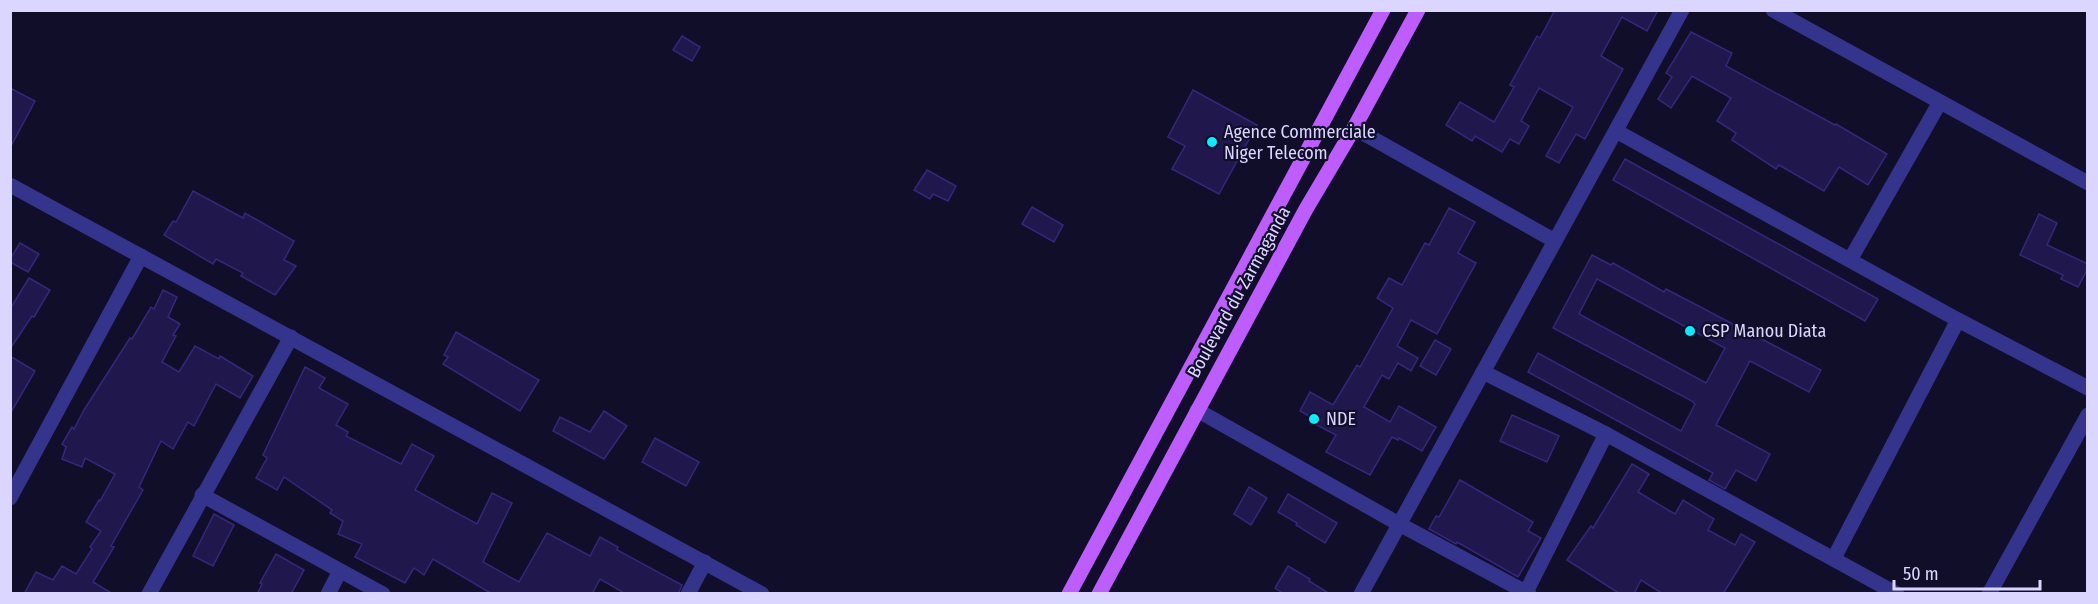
<svg xmlns="http://www.w3.org/2000/svg" width="2098" height="604" font-family="'Fira Sans Condensed',sans-serif">
  <rect width="100%" height="100%" fill="#110e2a"/>
  <g fill="#20184d" stroke="#35277b" stroke-width="1.5" fill-rule="evenodd">
    <polygon points="1555,10 1658,10 1647,31 1622,17 1601,56 1623,69 1585,139 1576,134 1559,163 1546,156 1573,107 1539,88 1521,121 1529,126 1519,144 1510,139 1502,152 1475,136 1472,141 1446,125 1460,102 1494,122 1514,87 1510,85 1537,36 1540,38"/>
    <polygon points="1691,32 1732,53 1726,66 1835,125 1836,124 1887,154 1868,185 1839,167 1824,191 1779,165 1776,169 1732,140 1736,133 1717,121 1731,98 1692,76 1671,108 1658,99 1672,77 1666,73"/>
    <polygon points="682,36 700,47 692,61 673,50"/>
    <polygon points="10,88 35,101 10,148"/>
    <polygon points="1193,90 1257,125 1219,194 1172,169 1185,146 1168,137"/>
    <polygon points="1625,159 1878,299 1865,321 1613,180"/>
    <polygon points="927,170 956,186 948,201 933,194 930,199 914,190"/>
    <polygon points="193,191 243,218 245,213 294,241 284,260 296,266 275,295 241,276 243,273 216,259 213,264 164,235 173,221 176,222"/>
    <polygon points="1032,207 1063,225 1054,242 1022,224"/>
    <polygon points="1449,208 1475,222 1458,253 1476,263 1437,334 1411,320 1397,346 1418,358 1411,371 1398,363 1389,379 1382,375 1364,407 1390,422 1399,406 1436,427 1422,451 1399,438 1398,440 1392,437 1370,475 1326,452 1336,435 1309,421 1311,417 1300,411 1310,392 1333,405 1357,365 1360,367 1393,308 1377,298 1389,278 1402,285 1425,243 1429,245"/>
    <polygon points="2039,214 2057,223 2047,245 2088,264 2088,268 2078,287 2061,279 2063,275 2020,255"/>
    <polygon points="20,243 39,254 28,272 10,262 10,259"/>
    <path d="M1592 255 1611 265 1613 263 1664 292 1666 289 1821 370 1809 392 1750 361 1716 425 1770 454 1756 481 1736 470 1725 489 1709 480 1713 473 1528 372 1538 353 1681 431 1695 404 1692 401 1553 328ZM1597 279 1725 348 1706 383 1579 314Z"/>
    <polygon points="29,278 50,290 34,317 32,316 10,349 10,309"/>
    <polygon points="163,290 177,297 168,317 180,324 173,335 176,336 162,362 179,372 195,346 219,359 220,356 253,376 240,398 216,384 194,426 188,422 173,449 161,441 139,487 143,490 111,546 114,547 93,582 113,594 24,594 36,572 53,580 62,566 76,574 92,549 90,547 101,531 86,522 99,500 100,501 115,474 85,458 82,467 62,459 66,447 62,444 72,427 74,429 84,410 130,338 132,339 151,307 154,309"/>
    <polygon points="456,332 539,380 520,411 443,364 448,357 444,355"/>
    <polygon points="1435,340 1451,349 1436,375 1420,366"/>
    <polygon points="10,356 35,371 10,414"/>
    <polygon points="305,367 325,378 319,388 348,404 336,425 348,432 346,436 401,464 412,444 434,456 415,490 477,524 492,493 512,503 483,562 519,582 547,533 590,556 600,537 618,547 617,550 682,585 678,594 626,594 600,579 592,594 492,594 433,559 424,575 414,568 405,583 355,557 362,544 338,534 343,521 330,513 332,510 284,477 277,490 256,478 267,458 263,455"/>
    <polygon points="604,411 627,426 604,459 553,431 560,417 590,432"/>
    <polygon points="1512,415 1559,436 1547,462 1500,441"/>
    <polygon points="655,438 699,462 686,486 642,462"/>
    <polygon points="1632,464 1649,474 1638,492 1675,514 1683,500 1714,519 1708,530 1735,545 1741,534 1755,542 1723,594 1663,594 1641,580 1634,594 1620,594 1567,560 1591,526 1593,528"/>
    <polygon points="1460,480 1533,522 1528,531 1541,538 1518,577 1457,542 1456,544 1429,529 1436,516 1439,517"/>
    <polygon points="1249,487 1267,498 1251,525 1234,514"/>
    <polygon points="1288,494 1337,523 1325,543 1296,525 1297,523 1278,512"/>
    <polygon points="214,514 234,525 213,566 193,556"/>
    <polygon points="276,554 304,570 291,594 257,594 262,584 260,583"/>
    <polygon points="1288,566 1310,579 1309,581 1330,594 1284,594 1275,588"/>
  </g>
  <g fill="none" stroke-linecap="round" stroke-linejoin="round">
    <g stroke="#34348d" stroke-width="15">
      <polyline points="1773,10 2088,183"/>
      <polyline points="1354,128 1555,241"/>
      <polyline points="1616,131 1958,320 2088,388"/>
      <polyline points="10,185 762,594"/>
      <polyline points="1850,260 1940,102"/>
      <polyline points="1483,372 1606,434 1897,594"/>
      <polyline points="1197,410 1399,524 1529,594"/>
      <polyline points="202,495 383,594"/>
      <polyline points="10,498 141,256"/>
      <polyline points="1834,558 1958,320"/>
      <polyline points="1526,592 1606,434"/>
      <polyline points="149,594 291,337"/>
      <polyline points="328,594 340,571"/>
      <polyline points="688,594 705,562"/>
      <polyline points="1361,594 1682,10"/>
      <polyline points="1989,594 2088,415"/>
    </g>
    <g stroke="#bd5dff" stroke-width="15">
      <polyline points="1069,594 1383,10"/>
      <polyline points="1099,594 1306,209 1354,128 1418,10"/>
    </g>
  </g>
  <g fill="#02efff" stroke="#110e2a" stroke-width="2">
    <circle cx="1212" cy="142" r="6"/>
    <circle cx="1690" cy="331" r="6"/>
    <circle cx="1314" cy="419" r="6"/>
  </g>
  <g text-anchor="middle" dominant-baseline="central" stroke-width="4.5" stroke-linejoin="round" paint-order="stroke">
    <g font-size="18" fill="#dad6ff" stroke="#110e2a" text-anchor="start">
      <text x="1224" y="132">Agence Commerciale<tspan x="1224" dy="21">Niger Telecom</tspan></text>
      <text x="1702" y="331">CSP Manou Diata</text>
      <text x="1326" y="419">NDE</text>
    </g>
    <g font-size="18" fill="#dad6ff" stroke="#110e2a">
      <text transform="translate(1239 292) rotate(-61)">Boulevard du Zarmaganda</text>
    </g>
  </g>
  <rect width="2098" height="604" fill="none" stroke="#dad6ff" stroke-width="24"/>
  <path d="M1894 580v9h146v-9" fill="none" stroke="#dad6ff" stroke-width="3"/>
  <text x="1903" y="580" font-size="18" fill="#dad6ff" stroke="#110e2a" stroke-width="4.5" paint-order="stroke">50 m</text>
</svg>
